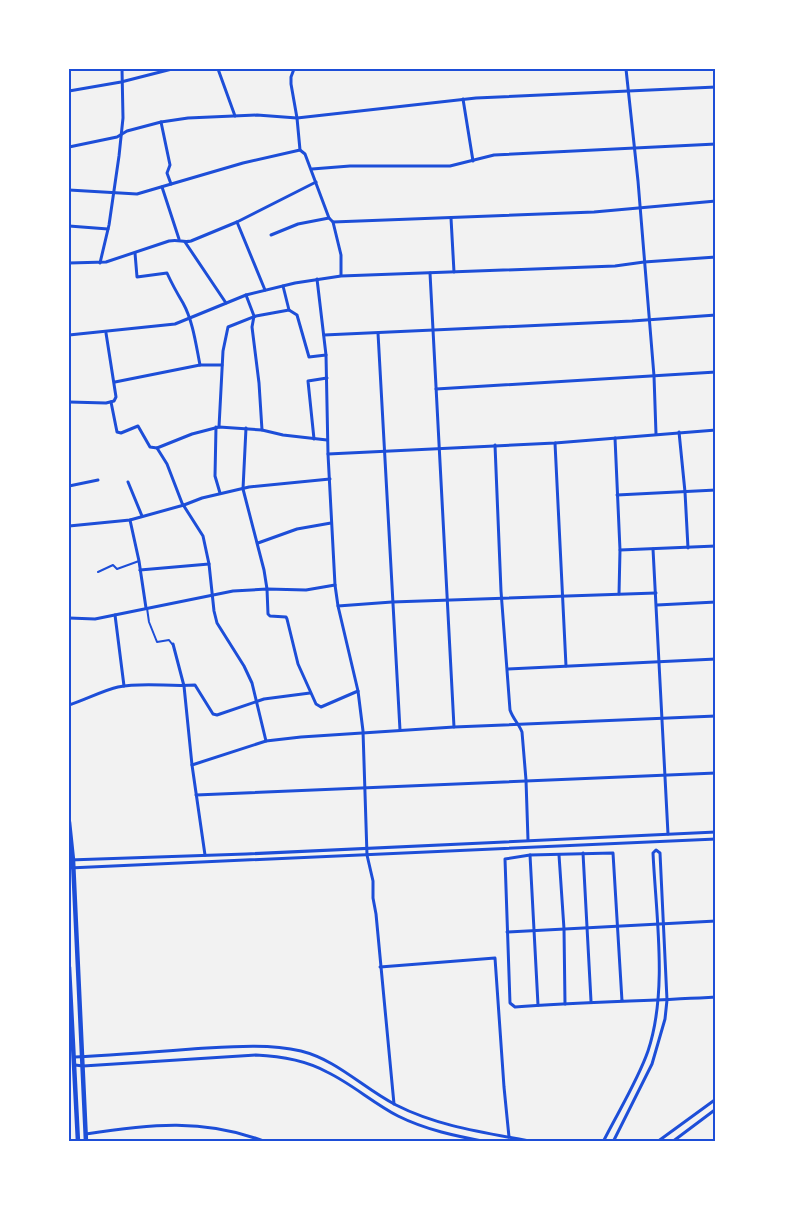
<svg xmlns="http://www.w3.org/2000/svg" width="785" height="1211" font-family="'Nunito Sans',sans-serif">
  <rect width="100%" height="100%" fill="#f2f2f2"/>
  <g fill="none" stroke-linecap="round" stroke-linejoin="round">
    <g stroke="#1d4ed8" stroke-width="2">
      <polyline points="98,572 113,565 117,569 139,561"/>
      <polyline points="147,608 149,622 157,642 169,640 172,644"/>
    </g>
    <g stroke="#1d4ed8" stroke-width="3">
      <polyline points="218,69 235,116"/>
      <polyline points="294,69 291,77 291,84 297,118 300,150 305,154 329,218 333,222 341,255 341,275"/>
      <polyline points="626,69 638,181 654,376 656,434"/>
      <polyline points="69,91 121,82 172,69"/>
      <polyline points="463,99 473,161"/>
      <polyline points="161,122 170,165 167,173 171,184"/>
      <polyline points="69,147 117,137 127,131 161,122 188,118 257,115 297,118 476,98 716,87"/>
      <polyline points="312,169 350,166 450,166 494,155 716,144"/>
      <polyline points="162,187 179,239"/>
      <polyline points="69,190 137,194 243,163 300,150"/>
      <polyline points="451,218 454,272"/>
      <polyline points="237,222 265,290"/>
      <polyline points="333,222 594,212 716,201"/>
      <polyline points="69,226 108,229"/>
      <polyline points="271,235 298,224 329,218"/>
      <polyline points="185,242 226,303"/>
      <path d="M135 253 137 277 167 273C172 284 177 293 183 303 193 321 196 345 200 365"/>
      <path d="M69 263 106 262 169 241C180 239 182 243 191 241L237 222 316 182"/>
      <polyline points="100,263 109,225 119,156 123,118 122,69"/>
      <polyline points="430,273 454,727"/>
      <polyline points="317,279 326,355 328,454 335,585 338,606 358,691 363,731 367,855 373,881 373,898 376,914 394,1104"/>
      <polyline points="283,286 289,310"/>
      <polyline points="246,295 254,316 252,327 259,383 262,430"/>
      <polyline points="378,333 400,730"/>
      <polyline points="69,335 175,324 246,295 295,283 341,276 615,266 644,262 716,257"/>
      <polyline points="324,335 632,321 716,315"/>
      <polyline points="115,382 200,365 222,365"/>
      <polyline points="436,389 716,372"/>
      <polyline points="69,402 106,403 114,401 116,397 106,333"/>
      <polyline points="111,402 117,432 121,433 138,426 150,447 157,448 167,464 182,503 203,536 209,564 214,611 217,623 244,666 252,683 266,741"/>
      <polyline points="216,427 215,476 220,493"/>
      <polyline points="219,427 223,351 228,327 256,316 289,310 297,315 309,357 326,355"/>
      <polyline points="246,428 243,489 264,570 267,589 268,614 270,616 286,617 287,619 298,664 316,704 321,707 358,691"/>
      <polyline points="679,432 685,492 688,548"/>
      <polyline points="615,438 620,550 619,594"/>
      <polyline points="314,439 308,381 327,378"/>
      <polyline points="555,443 566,666"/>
      <path d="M495 445 501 591 510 710C513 719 519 724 522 732L526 780 528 840"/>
      <polyline points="157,448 192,434 219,427 262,430 283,435 327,440"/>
      <polyline points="328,454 555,443 716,430"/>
      <polyline points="128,482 142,516"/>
      <polyline points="69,486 98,480"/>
      <polyline points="617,495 716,490"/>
      <polyline points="130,520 139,561 146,608"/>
      <polyline points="69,526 130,520 184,505 202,498 249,487 330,479"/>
      <polyline points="258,543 297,529 331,523"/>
      <polyline points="653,549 668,834"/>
      <polyline points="620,550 716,546"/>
      <polyline points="140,570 209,564"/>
      <polyline points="657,605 716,602"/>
      <polyline points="338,606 392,602 656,593"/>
      <polyline points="115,615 124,686"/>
      <polyline points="69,618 95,619 233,591 267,589 306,590 335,585"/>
      <polyline points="173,644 184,686 192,765 205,855"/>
      <polyline points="508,669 716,659"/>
      <path d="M69 705C85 700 104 690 118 687 144 682 169 687 195 685L213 714 217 715 264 699 310 693"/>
      <polyline points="192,765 266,741 301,737 454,727 716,716"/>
      <polyline points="196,795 716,773"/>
      <polyline points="583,853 591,1001"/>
      <polyline points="530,855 538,1005"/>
      <polyline points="559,855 564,929 565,1004"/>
      <polyline points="69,860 246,854 716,832"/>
      <polyline points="69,868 716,839"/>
      <polyline points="507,932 716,921"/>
      <polyline points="380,967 495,958 504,1087 509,1137"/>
      <path d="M622 1001 613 853 530 855 505 859 510 1003 515 1007C582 1002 649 1001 716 997"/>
      <path d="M75 1057C114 1055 153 1052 192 1049 228 1047 266 1043 301 1051 337 1060 363 1088 396 1105 439 1127 488 1133 535 1142"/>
      <path d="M75 1065 83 1066 256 1055C281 1056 305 1060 327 1072 352 1084 373 1103 398 1116 426 1130 456 1136 487 1142"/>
      <path d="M86 1134C149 1124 205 1118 266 1142"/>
      <path d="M603 1142C617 1114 638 1080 648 1051 668 991 656 916 653 853L656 850 660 853 667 1000 665 1019 652 1064 613 1142"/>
      <polyline points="657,1142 716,1099"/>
      <polyline points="672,1142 716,1109"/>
    </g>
    <g stroke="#1d4ed8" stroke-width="4.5">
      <polyline points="69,822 73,860 86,1142"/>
      <polyline points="69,967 78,1142"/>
    </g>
  </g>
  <rect width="785" height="1211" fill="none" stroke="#ffffff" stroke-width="141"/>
  <rect x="70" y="70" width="644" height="1070" fill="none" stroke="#1d4ed8" stroke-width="2"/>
</svg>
